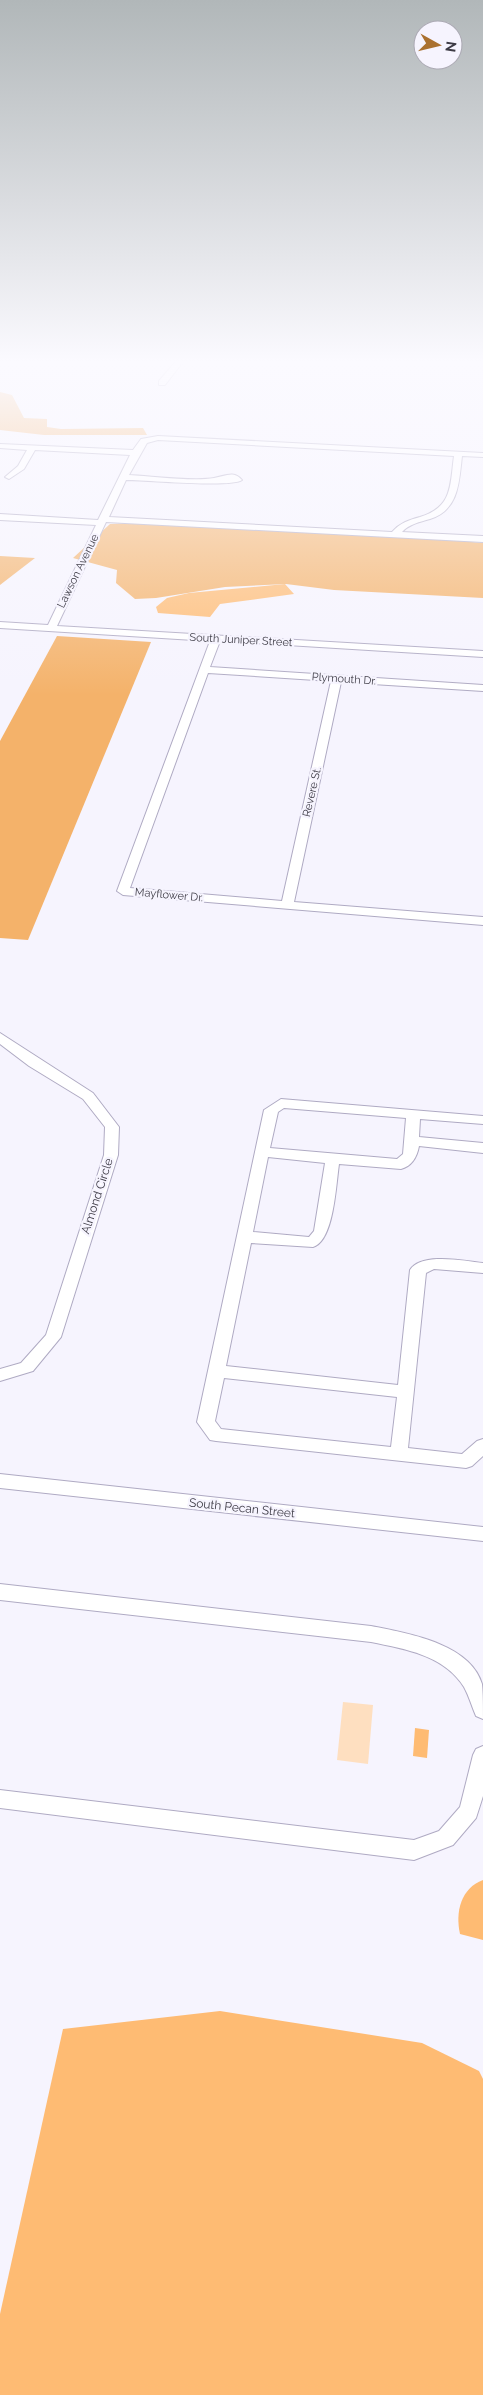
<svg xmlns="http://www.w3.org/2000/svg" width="483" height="2395" font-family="Raleway,sans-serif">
  <rect width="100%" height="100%" fill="#f6f4fe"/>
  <polygon fill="#fedfc0" points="343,1702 373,1705 368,1764 337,1760"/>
  <g fill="#f4b26a">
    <polygon points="0,392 12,395 24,418 47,419 47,427 61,429 143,428 147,435 44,435 0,430"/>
    <polygon points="188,521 297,527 483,543 483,598 334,590 286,584 225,587 156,598 135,599 116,583 117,570 73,558 110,524"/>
    <polygon points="0,557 0,556 35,558 0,585"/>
    <polygon points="57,636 151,642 28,940 0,938 0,741"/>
  </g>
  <g fill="#febb73">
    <polygon points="285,584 294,594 220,604 210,617 158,613 156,607 167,598 189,593"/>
    <polygon points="415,1728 429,1730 427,1758 413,1756"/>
    <path d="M483 1880V1940L460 1934C455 1912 461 1888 483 1880Z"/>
    <polygon points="220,2011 422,2043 479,2071 483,2079 483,2395 0,2395 0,2314 63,2029"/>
  </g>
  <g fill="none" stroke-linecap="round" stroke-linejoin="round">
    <defs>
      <g id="minor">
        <polygon points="178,359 185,359 165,385 159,385 159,381"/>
        <path d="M158 436 483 453V457L462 456C459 482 459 510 430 519 420 522 409 524 402 532L483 536V542L106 522 57 626 483 651V657L220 641 210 667 483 685V691L341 682 294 902 483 917V925L123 895 117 891 210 641 0 628V622L48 625 96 525 0 520V514L98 520 130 455 35 450 24 469 9 479 5 477 18 466 27 450 0 448V444L133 450 141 439ZM158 440 454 456C450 485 453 507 420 517 409 520 400 523 392 532L109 517 126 480C146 480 231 488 242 480 234 470 225 476 214 478 194 482 151 476 129 475L147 443ZM208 673 331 681 282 901 130 888Z"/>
        <polygon points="0,1033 93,1093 119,1127 118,1155 61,1337 33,1371 0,1381 0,1369 21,1363 46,1335 104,1155 105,1127 83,1099 29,1066 0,1044"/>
        <path d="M281 1099 483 1116V1124L420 1119 419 1137 483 1143V1153L419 1146C417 1157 412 1166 401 1169L339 1164C336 1184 334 1241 313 1247L251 1243 226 1366 398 1385 410 1270C421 1252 465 1261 483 1263V1273L434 1269 426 1273 408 1448 462 1454 477 1441 483 1439V1456L472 1466 466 1468 216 1441 210 1440 197 1422 264 1110ZM284 1108 406 1118 403 1154 397 1159 270 1148 278 1112ZM268 1157 325 1163 314 1231 309 1237 253 1232ZM224 1378 397 1397 391 1447 221 1429 215 1421Z"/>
        <polygon points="0,1474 483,1527 483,1541 0,1488"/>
        <path d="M0 1584 371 1626C406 1633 470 1643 482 1684 483 1694 483 1708 483 1719L476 1716C472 1707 469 1696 464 1687 444 1655 405 1649 371 1642L0 1600Z"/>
        <polygon points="483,1746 483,1796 476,1818 453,1845 414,1860 0,1808 0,1790 414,1840 439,1831 460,1807 473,1755 476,1749"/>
      </g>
    </defs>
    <use href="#minor" stroke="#afaac3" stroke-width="2"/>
    <use href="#minor" fill="#fff" fill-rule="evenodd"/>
  </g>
  <linearGradient id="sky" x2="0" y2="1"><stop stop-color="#b1b7b9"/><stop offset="0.52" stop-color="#fbfaff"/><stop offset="1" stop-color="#fbfaff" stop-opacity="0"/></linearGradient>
  <rect width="483" height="695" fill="url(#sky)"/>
  <g text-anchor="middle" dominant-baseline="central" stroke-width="4.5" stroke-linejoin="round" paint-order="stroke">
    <g font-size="11" fill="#3d3b45" stroke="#f6f4fe">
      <text transform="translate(78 571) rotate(-64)">Lawson Avenue</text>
      <text transform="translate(241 640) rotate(3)">South Juniper Street</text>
      <text transform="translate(344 679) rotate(4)">Plymouth Dr.</text>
      <text transform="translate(312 792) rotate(-77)">Revere St.</text>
      <text transform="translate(169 895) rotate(5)">Mayflower Dr.</text>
    </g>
    <g font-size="12" fill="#3d3b45" stroke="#f6f4fe">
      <text transform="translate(97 1196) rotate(-72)">Almond Circle</text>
      <text transform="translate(242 1508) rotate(6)">South Pecan Street</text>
    </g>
  </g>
  <g transform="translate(438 45) rotate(98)"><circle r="24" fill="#f6f4fe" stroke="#acaab4"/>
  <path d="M0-4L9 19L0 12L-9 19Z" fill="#aa712f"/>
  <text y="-8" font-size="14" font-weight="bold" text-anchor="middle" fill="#3d3b45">N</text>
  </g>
</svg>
